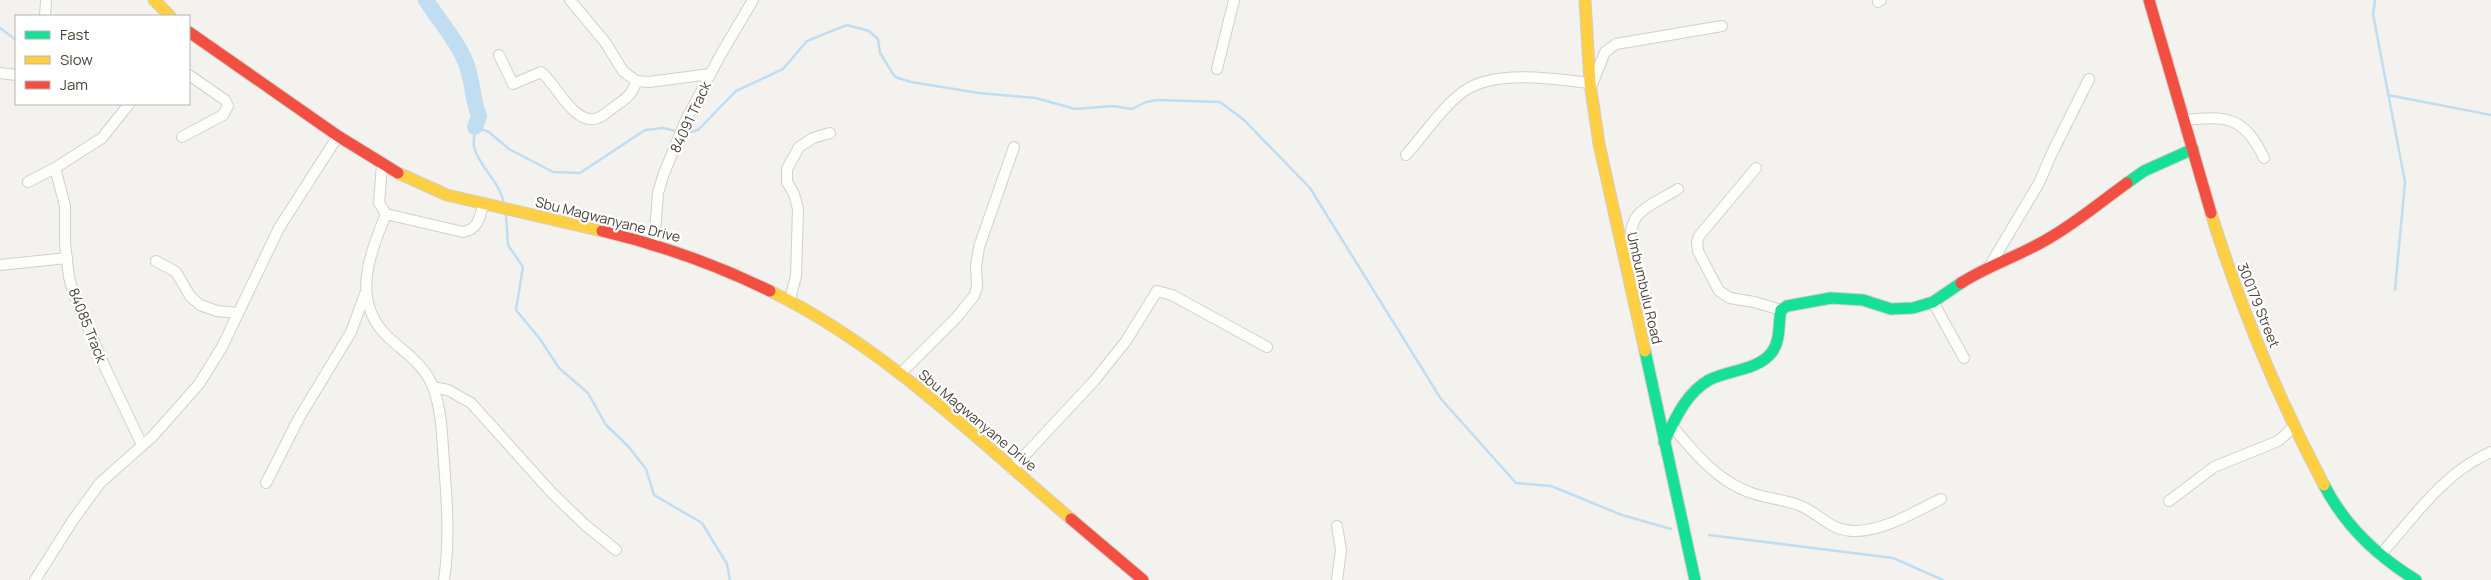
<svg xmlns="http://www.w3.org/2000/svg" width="2491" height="580" font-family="Manrope,sans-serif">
  <rect width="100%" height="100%" fill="#f4f2ee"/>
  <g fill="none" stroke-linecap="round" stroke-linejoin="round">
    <g stroke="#c0ddf1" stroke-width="2.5">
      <polyline points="2375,0 2373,14 2405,182 2395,290"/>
      <polyline points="0,28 16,40"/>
      <polyline points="2388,95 2491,115"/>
      <polyline points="684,134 698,130 736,91 783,69 807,41 847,25 869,31 878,39 880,53 895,77 911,82 979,93 1036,98 1075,109 1113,106 1132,109 1146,102 1157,100 1220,102 1244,120 1310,188 1441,399 1516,483 1551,486 1622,515 1671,529"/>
      <path d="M504 204C500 181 480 169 474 147 473 141 475 133 475 127L489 132 509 149 553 172 580 173 645 130 663 128 679 132"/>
      <polyline points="506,214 508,245 523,267 516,310 540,339 559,368 588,393 606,425 628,446 646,469 654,495 702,523 727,564 730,580"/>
      <polyline points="1709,535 1893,558 1943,580"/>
    </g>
    <path stroke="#c0ddf1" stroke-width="16" d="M426 0C439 21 457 40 466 63 473 80 472 99 479 116L475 127"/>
    <defs>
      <g id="street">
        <polyline points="570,0 605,42 623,71 636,81 649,82 710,74"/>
        <polyline points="1878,2 1881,0"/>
        <polyline points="45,16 46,0"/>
        <path d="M499 55 513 84 541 72C556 83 574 127 598 118 604 116 609 110 614 107 625 99 633 95 636 81"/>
        <polyline points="1217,69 1234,0"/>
        <polyline points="0,73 16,75"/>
        <polyline points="1591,87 1605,52 1616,44 1722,26"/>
        <path d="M2184 120C2227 116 2244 116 2264 158"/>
        <polyline points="182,137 223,115 228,106 225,100 189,75"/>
        <path d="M1406 155C1424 135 1446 101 1469 88 1501 70 1555 79 1590 83"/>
        <path d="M382 165 379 203 386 214C370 254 350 301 388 337 405 353 424 364 433 387 442 411 442 437 444 462 447 502 450 540 444 580"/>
        <polyline points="55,168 65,206 65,244 69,277 73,292 103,363 142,445"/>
        <polyline points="1756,168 1699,236 1697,242 1698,251 1719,291 1730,298 1754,302 1781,310"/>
        <polyline points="28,182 55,168 102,138 129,104"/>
        <path d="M386 214 463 232C478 229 480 218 483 204"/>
        <polyline points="654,243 658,193 664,173 686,120 721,54 753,0"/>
        <polyline points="156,261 176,272 190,296 200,305 217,311 238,313"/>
        <path d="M1631 264C1627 211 1636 214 1678 189"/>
        <polyline points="0,265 67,258"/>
        <polyline points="1989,267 2039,183 2051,155 2089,79"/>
        <polyline points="790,300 796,276 798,209 794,194 787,182 787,169 799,147 813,138 830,133"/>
        <polyline points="1933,302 1964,358"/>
        <polyline points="900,374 957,317 974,296 977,287 976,266 979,247 1014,147"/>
        <polyline points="433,387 448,390 471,403 552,493 584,524 616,550"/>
        <path d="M1672 426C1694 452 1716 480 1749 492 1766 499 1785 499 1801 506 1821 515 1832 532 1856 531 1886 530 1914 512 1941 499"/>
        <polyline points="1012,469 1094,381 1126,341 1157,291 1172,295 1267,347"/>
        <polyline points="266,483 299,418 351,332 365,294"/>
        <polyline points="2169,501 2214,467 2278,441 2294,427"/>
        <polyline points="1337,526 1341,550 1337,580"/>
        <path d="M2381 554C2415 516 2443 473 2491 452"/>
        <polyline points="35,580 73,520 100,483 153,436 199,384 222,347 279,228 338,136"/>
      </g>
      <g id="fast">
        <polyline points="2127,183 2144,171 2193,149"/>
        <polyline points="1645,351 1695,580"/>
        <path d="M1664 442C1675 419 1686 393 1709 380 1729 370 1759 370 1772 352 1781 340 1778 323 1781 310L1787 306 1831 298 1863 300 1891 309 1913 308 1933 302 1961 283"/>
        <path d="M2324 485C2345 526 2377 556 2416 580"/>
      </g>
      <g id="slow">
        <polyline points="154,0 170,16"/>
        <polyline points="1585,0 1590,83 1599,144 1645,351"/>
        <polyline points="398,173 447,195 602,231"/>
        <path d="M2211 213C2240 307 2278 398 2324 485"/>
        <path d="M770 291C882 345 977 439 1071 519"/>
      </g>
      <g id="jam">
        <polyline points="2149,0 2211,213"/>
        <polyline points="189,32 338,136 398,173"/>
        <path d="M602 231C661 245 715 264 770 291"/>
        <path d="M1961 283C1989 265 2022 255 2051 237 2077 222 2102 201 2127 183"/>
        <polyline points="1071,519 1143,580"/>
      </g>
    </defs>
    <use href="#street" stroke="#d2d0cb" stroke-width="12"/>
    <use href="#fast" stroke="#d3cfc5" stroke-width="13"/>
    <use href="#slow" stroke="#d3cfc5" stroke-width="13"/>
    <use href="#jam" stroke="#d3cfc5" stroke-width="13"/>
    <use href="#street" stroke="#fdfdfc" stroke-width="10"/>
    <use href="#fast" stroke="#16e098" stroke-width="11"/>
    <use href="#slow" stroke="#ffcf43" stroke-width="11"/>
    <use href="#jam" stroke="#f24e42" stroke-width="11"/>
  </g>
  <g text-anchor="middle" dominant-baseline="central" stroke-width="4.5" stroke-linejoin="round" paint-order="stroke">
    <g font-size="14" fill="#4b4439" stroke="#fff">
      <text transform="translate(690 117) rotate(-65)">84091 Track</text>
      <text transform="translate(608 219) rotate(14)">Sbu Magwanyane Drive</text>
      <text transform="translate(1645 288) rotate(77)">Umbumbulu Road</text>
      <text transform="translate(2259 305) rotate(68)">300179 Street</text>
      <text transform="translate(88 325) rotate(68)">84085 Track</text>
      <text transform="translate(978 420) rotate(40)">Sbu Magwanyane Drive</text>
    </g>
  </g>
  <rect x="15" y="15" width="175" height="90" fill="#ffffff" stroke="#b7b4b0"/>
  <rect x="25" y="31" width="25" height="8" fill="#16e098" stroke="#b7b4b0"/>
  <text x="60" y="40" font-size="15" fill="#4b4439">Fast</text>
  <rect x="25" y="56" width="25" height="8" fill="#ffcf43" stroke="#b7b4b0"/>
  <text x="60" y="65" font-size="15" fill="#4b4439">Slow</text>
  <rect x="25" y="81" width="25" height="8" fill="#f24e42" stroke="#b7b4b0"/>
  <text x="60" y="90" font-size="15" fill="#4b4439">Jam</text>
</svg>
